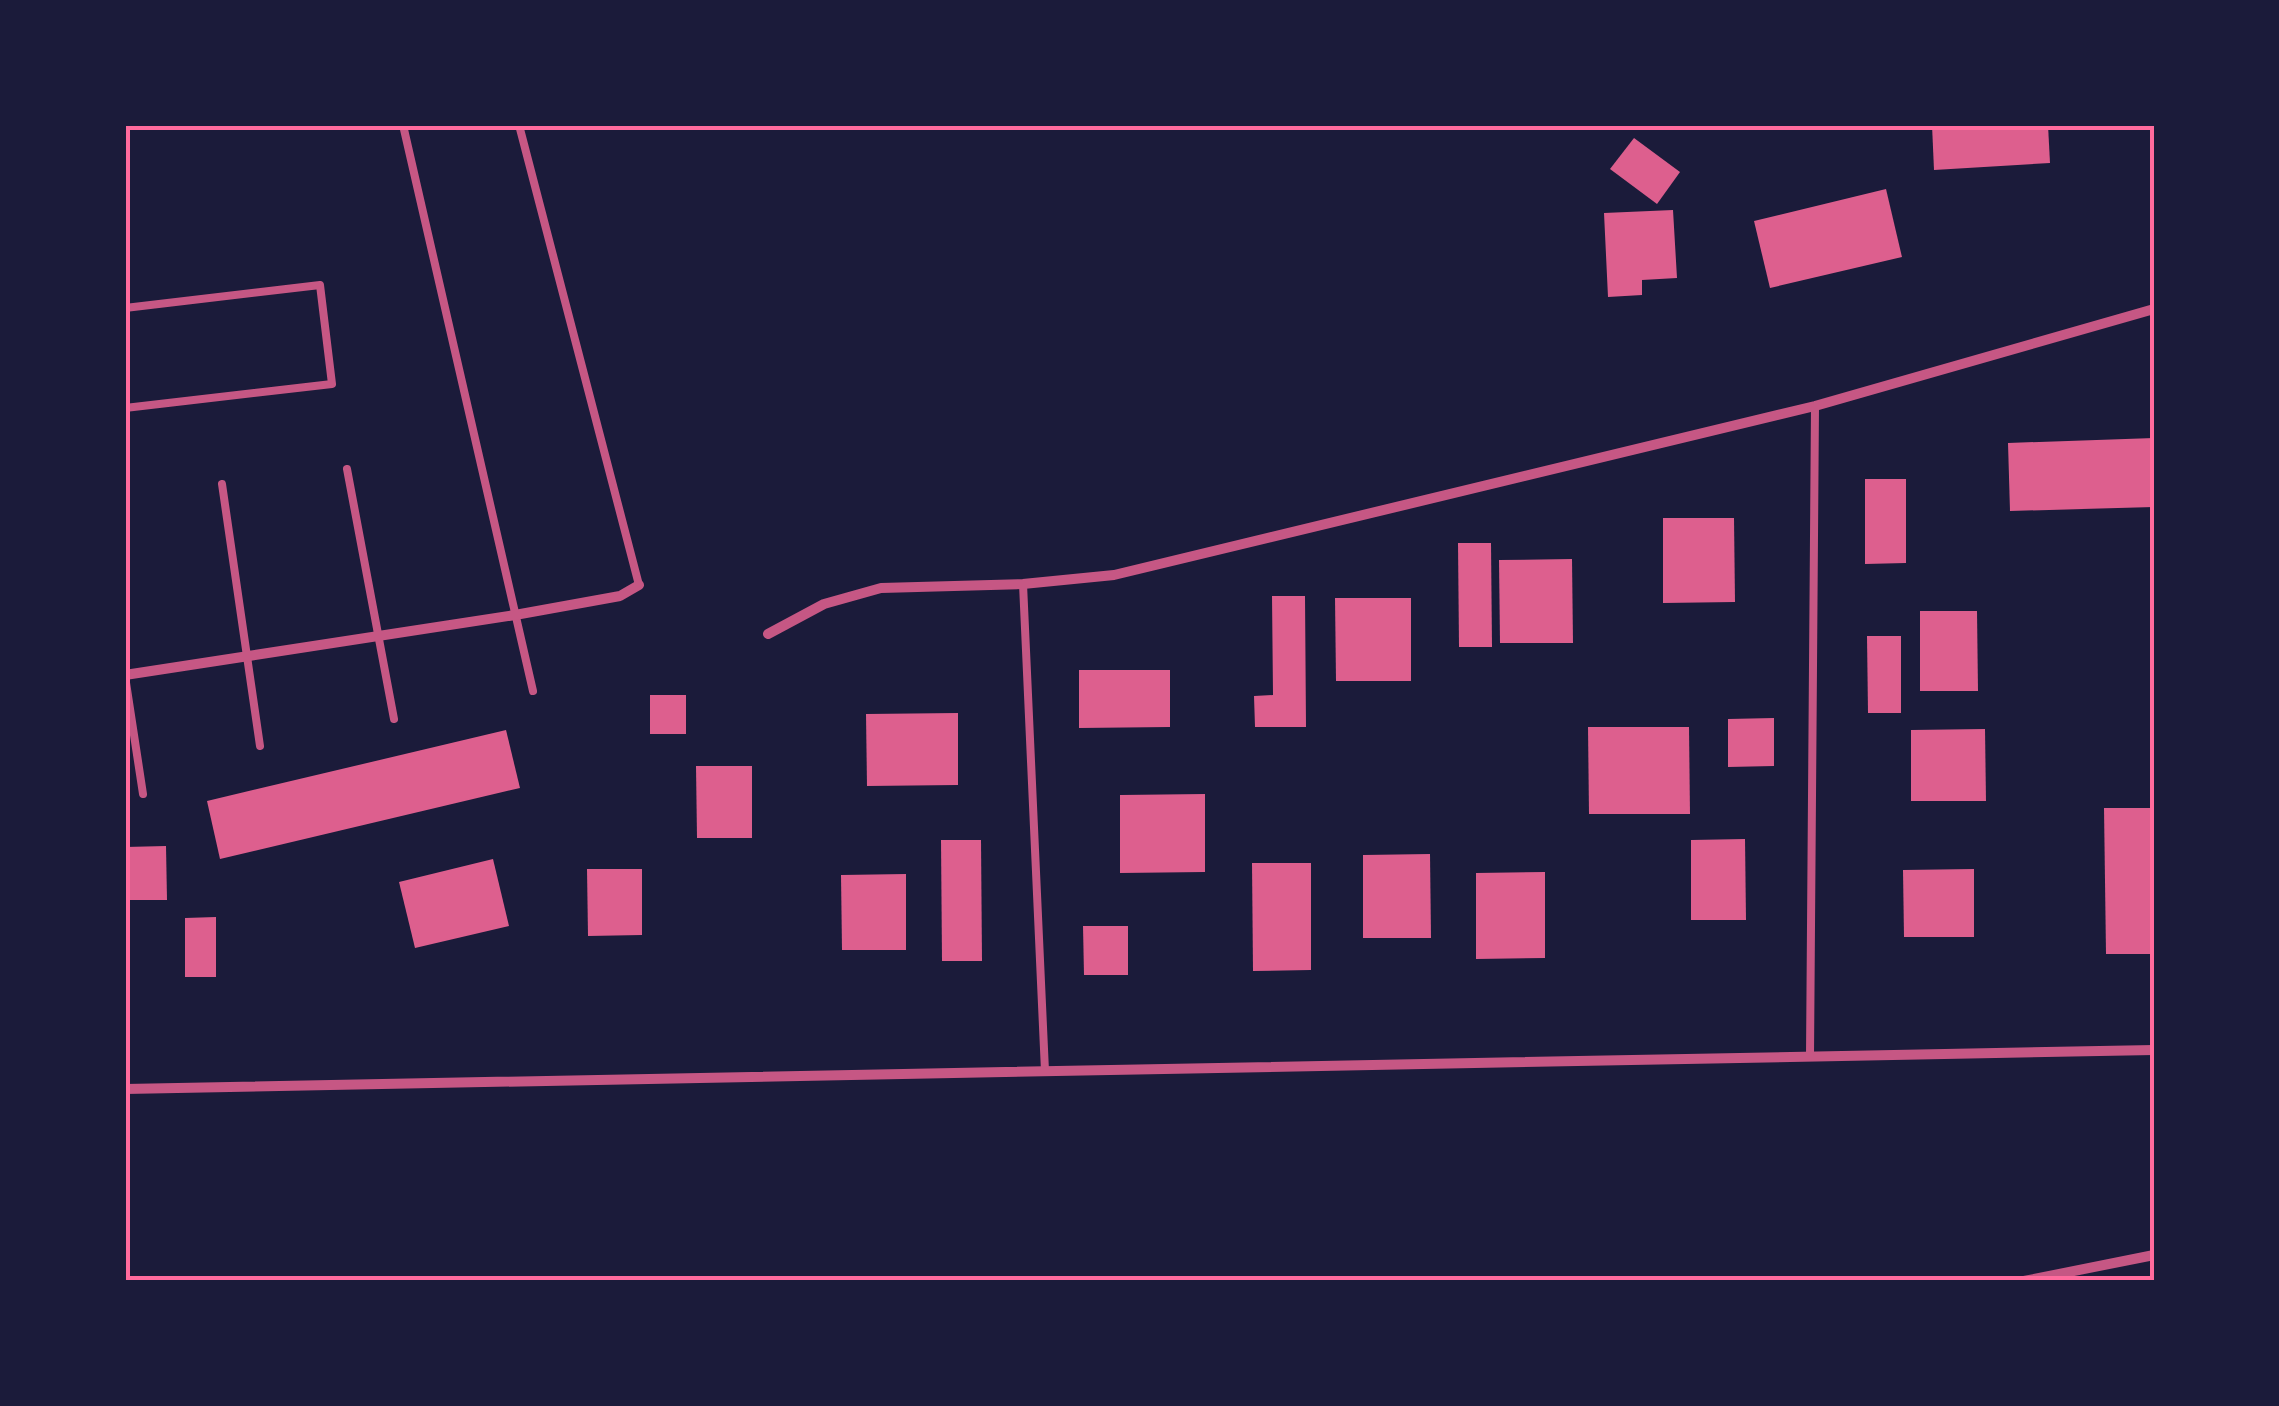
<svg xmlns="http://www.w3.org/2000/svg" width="2279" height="1406" font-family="Bitter,serif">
  <rect width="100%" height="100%" fill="#1b1b3a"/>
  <g fill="#dd5f8e">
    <polygon points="1932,125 2048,125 2050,163 1934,170"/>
    <polygon points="1634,138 1680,172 1657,204 1610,169"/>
    <polygon points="1886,189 1902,257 1770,288 1754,221"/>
    <polygon points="1673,210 1677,278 1642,280 1642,295 1608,297 1604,213"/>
    <polygon points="2154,438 2154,507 2010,511 2008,443"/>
    <polygon points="1865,479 1906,479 1906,563 1865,564"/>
    <polygon points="1663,518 1734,518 1735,602 1663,603"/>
    <polygon points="1458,543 1491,543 1492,647 1459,647"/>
    <polygon points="1572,559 1573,643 1500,643 1499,560"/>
    <polygon points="1272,596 1305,596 1306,727 1255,727 1254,696 1273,695"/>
    <polygon points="1335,598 1411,598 1411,681 1336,681"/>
    <polygon points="1920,611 1977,611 1978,691 1920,691"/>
    <polygon points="1867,636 1901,636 1901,713 1868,713"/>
    <polygon points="1079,670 1170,670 1170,727 1079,728"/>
    <rect x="650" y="695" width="36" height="39"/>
    <polygon points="958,713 958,785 867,786 866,714"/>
    <polygon points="1774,718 1774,766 1728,767 1728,719"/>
    <polygon points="1588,727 1689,727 1690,814 1589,814"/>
    <polygon points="1985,729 1986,801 1911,801 1911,730"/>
    <polygon points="506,730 520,788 220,859 207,801"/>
    <polygon points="696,766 752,766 752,838 697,838"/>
    <polygon points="1205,794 1205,872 1120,873 1120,795"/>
    <polygon points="2104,808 2154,808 2154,954 2106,954"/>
    <polygon points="1745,839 1746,920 1691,920 1691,840"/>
    <polygon points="941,840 981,840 982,961 942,961"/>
    <polygon points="166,846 167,900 125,900 125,847"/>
    <polygon points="1430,854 1431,938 1363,938 1363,855"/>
    <polygon points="493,859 509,926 415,948 399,882"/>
    <polygon points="1252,863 1311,863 1311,970 1253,971"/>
    <polygon points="587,869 642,869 642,935 588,936"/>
    <polygon points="1974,869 1974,937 1904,937 1903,870"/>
    <polygon points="1545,872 1545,958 1476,959 1476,873"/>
    <polygon points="906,874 906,950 842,950 841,875"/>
    <polygon points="216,917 216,977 185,977 185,918"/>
    <polygon points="1083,926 1128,926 1128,975 1084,975"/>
  </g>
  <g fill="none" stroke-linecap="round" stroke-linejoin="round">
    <g stroke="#c65784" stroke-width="8">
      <polyline points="403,125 533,691"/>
      <polyline points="519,125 639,585"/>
      <polyline points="125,308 320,285 332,384 125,408"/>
      <polyline points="347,469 394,719"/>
      <polyline points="222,484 260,746"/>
      <polyline points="1023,584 1045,1071"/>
      <polyline points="125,676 143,794"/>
      <polyline points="1810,1056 1815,406"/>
    </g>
    <g stroke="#c65784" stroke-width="10">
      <polyline points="768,634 824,604 881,588 1023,584 1114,575 1815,406 2154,309"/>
      <polyline points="125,675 515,615 620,596 639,585"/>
      <polyline points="125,1089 2154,1050"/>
      <polyline points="2024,1281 2154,1255"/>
    </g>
  </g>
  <rect width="2279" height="1406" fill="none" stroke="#1b1b3a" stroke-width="255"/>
  <rect x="128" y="128" width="2024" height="1150" fill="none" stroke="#ff6b9d" stroke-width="4"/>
</svg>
